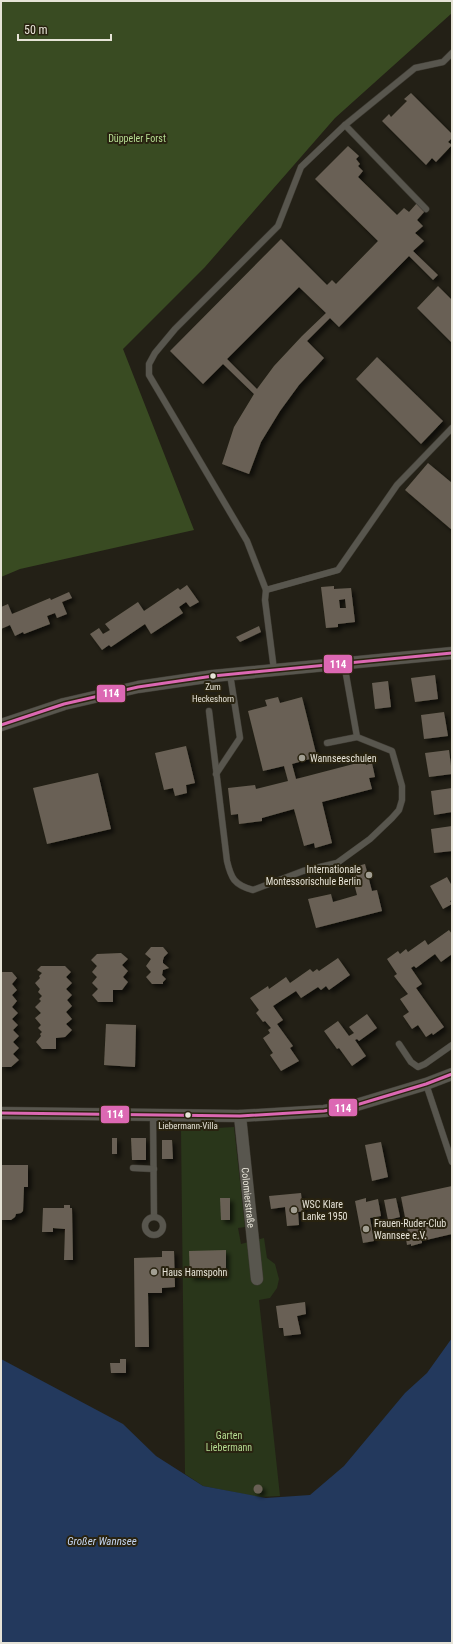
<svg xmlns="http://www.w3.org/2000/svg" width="453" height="1644" font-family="'Roboto Condensed',sans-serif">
  <defs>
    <filter id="shadow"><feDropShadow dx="3.5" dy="3.5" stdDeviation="2" flood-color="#0009"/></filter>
  </defs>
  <rect width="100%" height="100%" fill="#232016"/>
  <polygon fill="#29361a" points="234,1127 245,1227 238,1228 241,1244 264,1238 267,1258 275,1264 279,1279 277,1288 270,1298 259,1300 280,1496 259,1497 203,1486 185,1474 181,1130"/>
  <polygon fill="#394b22" points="1,1 452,1 452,13 335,118 205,267 123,349 194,530 20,569 1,577"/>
  <polygon fill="#23395d" points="452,1338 452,1643 1,1643 1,1359 123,1424 156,1456 203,1486 266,1498 310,1495 344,1466 405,1393 427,1373"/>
  <g fill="#696154" fill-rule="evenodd" filter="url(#shadow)">
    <polygon points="411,93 452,134 452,138 448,142 452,145 436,162 432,158 426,165 382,121 389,114 391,117 407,101 404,99"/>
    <path d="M348 146 359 156 356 159 360 164 358 166 363 171 358 177 397 215 404 208 409 212 417 203 425 211 417 220 423 226 415 233 424 241 413 251 438 275 433 280 409 256 339 327 330 318 307 341 324 358 299 385 280 411 261 442 249 474 222 464 234 427 254 394 223 364 203 384 170 351 281 239 327 285 332 280 336 284 378 241 315 179ZM299 287 326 313 302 336 274 366 257 389 227 359Z"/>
    <polygon points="438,286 452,300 452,343 417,308"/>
    <polygon points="377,357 443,421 421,444 356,379"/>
    <polygon points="428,463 452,483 452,530 405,490"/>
    <polygon points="187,585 199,602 190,607 186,602 179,607 183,613 151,634 145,624 111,647 109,645 102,650 90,634 99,628 103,634 110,630 105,624 138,602 144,611 178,588 180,590"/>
    <path d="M334 586V589L351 588 355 622 338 624V627L326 628 321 587ZM345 599 346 608H340L339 600Z"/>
    <polygon points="69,592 72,598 62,602 67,614 57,618 55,613 47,616 50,624 24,634 23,632 15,636 10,625 1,629 1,607 8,604 12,614 50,598 51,600"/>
    <polygon points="259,626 261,632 240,642 236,637"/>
    <polygon points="435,675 438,699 415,702 411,678"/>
    <polygon points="388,681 391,707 375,709 372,683"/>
    <polygon points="278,697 280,703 302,697 317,757 292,764 296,779 365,761 366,765 372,763 375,777 369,778 372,789 322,802 332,843 315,848 314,843 304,846 294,809 262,818 262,821 239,824 238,814 231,815 228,788 255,785 256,789 288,781 284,766 263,771 248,711 267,706 265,700"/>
    <polygon points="444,712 448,736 424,739 421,715"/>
    <polygon points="186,746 195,783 186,785 187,793 175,796 173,788 164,790 155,753"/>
    <polygon points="449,750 452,774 429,777 425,753"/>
    <polygon points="98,773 111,829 47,844 33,788"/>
    <polygon points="452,788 452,812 434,815 431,791"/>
    <polygon points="452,826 452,851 434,853 431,829"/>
    <polygon points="365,864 372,891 377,890 382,911 316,928 308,899 331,894 333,902 357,895 350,868"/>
    <polygon points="447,877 452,886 452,900 450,901 452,904 443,909 430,886"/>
    <polygon points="449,930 452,934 452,954 441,962 435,954 416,968 414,966 411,968 422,984 416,988 444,1027 433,1035 432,1033 426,1037 418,1025 412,1029 403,1016 409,1012 400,999 408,994 394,976 397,974 387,959 398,951 400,954 406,949 408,952 425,940 428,945"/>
    <polygon points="151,947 163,947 168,953 164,957 163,960 163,963 169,968 163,970 162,975 166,979 163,982 163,984 152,984 146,977 151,972 146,966 151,959 145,954"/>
    <polygon points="121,953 128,959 122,965 128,971 123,977 128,982 122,990 113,990 113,1002 98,1002 92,995 98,989 92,983 97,977 92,972 97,966 91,960 97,954"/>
    <polygon points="338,958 350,975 329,990 326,986 321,990 318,987 301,998 296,991 273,1006 283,1020 277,1024 293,1046 290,1048 299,1061 281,1071 270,1055 273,1053 263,1038 270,1033 268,1030 271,1028 265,1021 263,1022 256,1013 259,1010 250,998 268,986 269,989 286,977 290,983 310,969 313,972 317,969 319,971"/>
    <polygon points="41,966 65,966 71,972 66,977 72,983 66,989 72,995 67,1000 72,1006 66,1012 72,1019 66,1024 72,1030 65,1037 56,1038 56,1049 42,1049 36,1042 41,1036 40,1034 42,1032 38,1028 41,1025 35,1018 41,1013 35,1007 41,1001 39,999 42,996 38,992 40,989 35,983 40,978 39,976 42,973 37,970"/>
    <polygon points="1,972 12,972 17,978 12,984 17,990 12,995 17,1001 12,1007 18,1013 12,1019 18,1025 13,1030 19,1036 13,1042 19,1048 13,1054 19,1060 11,1067 1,1067"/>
    <polygon points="367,1014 377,1028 359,1041 357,1039 355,1040 366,1056 352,1066 339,1048 337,1049 324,1031 338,1021 349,1036 354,1033 349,1027"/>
    <polygon points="106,1024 136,1025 135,1067 104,1065"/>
    <rect x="112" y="1138" width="5" height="16"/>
    <polygon points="131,1138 146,1138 146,1160 132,1160"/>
    <polygon points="162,1140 172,1140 173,1159 162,1159"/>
    <polygon points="381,1142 388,1177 372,1181 365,1145"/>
    <polygon points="1,1165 28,1165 28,1187 24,1187 23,1211 21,1213 16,1214 15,1217 11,1220 1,1220"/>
    <polygon points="452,1186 452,1234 422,1241 422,1243 411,1246 411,1244 407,1245 405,1233 408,1232 401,1197"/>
    <polygon points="301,1193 303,1211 298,1212 299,1225 287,1226 285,1207 271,1209 269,1196"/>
    <polygon points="220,1198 230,1198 230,1220 221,1220"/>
    <polygon points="366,1198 366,1202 378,1199 381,1216 370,1218 374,1241 363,1243 355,1201"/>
    <polygon points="396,1198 400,1217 388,1220 384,1200"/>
    <polygon points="64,1205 70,1205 70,1208 72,1208 73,1260 64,1260 65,1229 53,1228 53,1232 42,1232 43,1208 64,1208"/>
    <polygon points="226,1250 226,1276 190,1277 189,1251"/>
    <polygon points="162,1251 174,1251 175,1287 162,1288 162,1293 148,1293 149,1347 135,1347 134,1258 162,1257"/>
    <polygon points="305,1302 306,1314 297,1316 301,1334 284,1336 283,1328 279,1328 276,1306"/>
    <polygon points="120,1359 126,1359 126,1373 111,1373 110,1363 120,1363"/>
    <circle cx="258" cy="1489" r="4.5"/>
  </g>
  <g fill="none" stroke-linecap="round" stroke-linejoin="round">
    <defs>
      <g id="service">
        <polyline points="345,125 415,68 443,62 452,53"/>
        <polyline points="426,209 345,125 301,167 278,226 175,329 155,353 149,364 149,375 247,541 266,590 338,570 397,485 452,428"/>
        <polyline points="266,590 265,600 274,670"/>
        <path d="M209 711 227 861C231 878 234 885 253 890L303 871 337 863 370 839 392 818 399 810 402 800V786L392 751 357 737"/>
        <polyline points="327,743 357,737 344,663"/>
        <polyline points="216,774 240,738 230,674"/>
        <polyline points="399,1044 411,1062 418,1067 425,1064 452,1045"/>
        <polyline points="426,1084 452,1162"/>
        <polyline points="153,1115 154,1217"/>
        <polyline points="133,1168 154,1169"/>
        <circle cx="154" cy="1226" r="9"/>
      </g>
      <g id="minor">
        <polyline points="1,725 64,704 138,687 213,676 452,653"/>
        <polyline points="1,1113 240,1116 324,1111 353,1106 426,1084 452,1074"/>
        <path id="s1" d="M240 1116 257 1279"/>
      </g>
    </defs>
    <use href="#service" stroke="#403d35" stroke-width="7"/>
    <use href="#minor" stroke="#403d35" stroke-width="13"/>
    <use href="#service" stroke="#58564e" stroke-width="6"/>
    <use href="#minor" stroke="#58564e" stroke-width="12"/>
    <defs>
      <g id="bus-1">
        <polyline points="1,725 64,704 138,687 213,676 452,653"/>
        <polyline points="1,1113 240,1116 324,1111 353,1106 426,1084 452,1074"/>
      </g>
    </defs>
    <use href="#bus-1" stroke="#292310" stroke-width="6"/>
    <use href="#bus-1" stroke="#dc68b3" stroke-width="3"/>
  </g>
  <g fill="#e6e3d7" stroke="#292310" stroke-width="1.5">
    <circle cx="213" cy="676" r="3.5"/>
    <circle cx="188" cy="1115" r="3.5"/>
  </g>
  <g fill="#a29f93" stroke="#292310" stroke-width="1.5">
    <circle cx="302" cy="758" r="4"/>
    <circle cx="369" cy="875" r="4"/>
    <circle cx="294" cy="1210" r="4"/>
    <circle cx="366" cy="1229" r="4"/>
    <circle cx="154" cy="1272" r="4"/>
  </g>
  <g text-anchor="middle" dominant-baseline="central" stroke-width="4" stroke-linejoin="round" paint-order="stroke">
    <g font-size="9" fill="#e6e3d7" stroke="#292310">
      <text x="213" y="687">Zum<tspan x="213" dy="12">Heckeshorn</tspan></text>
      <text x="188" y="1126">Liebermann-Villa</text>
    </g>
    <g font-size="10" fill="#b5dc92" stroke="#292310">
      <text x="137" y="138">Düppeler Forst</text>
      <text x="229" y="1435">Garten<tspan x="229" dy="12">Liebermann</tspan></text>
    </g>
    <g font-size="10" fill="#e6e3d7" stroke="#292310" text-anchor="start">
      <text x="310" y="758">Wannseeschulen</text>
      <text x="361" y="869" text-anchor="end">Internationale<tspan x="361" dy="12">Montessorischule Berlin</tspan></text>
      <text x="302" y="1204">WSC Klare<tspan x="302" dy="12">Lanke 1950</tspan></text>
      <text x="374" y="1223">Frauen-Ruder-Club<tspan x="374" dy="12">Wannsee e.V.</tspan></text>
      <text x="162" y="1272">Haus Hamspohn</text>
    </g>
    <g font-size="10" fill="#e6e3d7" stroke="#292310">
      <text stroke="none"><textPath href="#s1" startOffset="82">Colomierstraße</textPath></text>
    </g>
    <g font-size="11" font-style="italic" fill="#c5d6f2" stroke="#292310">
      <text x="102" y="1541">Großer Wannsee</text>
    </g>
  </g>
  <g stroke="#292310" stroke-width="1.5">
    <rect x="323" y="654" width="30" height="20" rx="4" fill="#dc68b3"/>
    <rect x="96" y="684" width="30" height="19" rx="4" fill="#dc68b3"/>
    <rect x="328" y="1098" width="30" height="19" rx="4" fill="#dc68b3"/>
    <rect x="100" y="1105" width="30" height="19" rx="4" fill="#dc68b3"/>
  </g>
  <g font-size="11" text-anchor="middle" font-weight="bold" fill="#fff">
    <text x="338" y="668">114</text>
    <text x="111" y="697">114</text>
    <text x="343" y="1112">114</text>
    <text x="115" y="1118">114</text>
  </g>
  <rect width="453" height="1644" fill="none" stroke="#e6e3d7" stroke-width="4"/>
  <path d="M18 34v6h93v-6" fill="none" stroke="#e6e3d7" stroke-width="2"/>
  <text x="24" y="34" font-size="12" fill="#e6e3d7" stroke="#292310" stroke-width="3" paint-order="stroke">50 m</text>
</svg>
